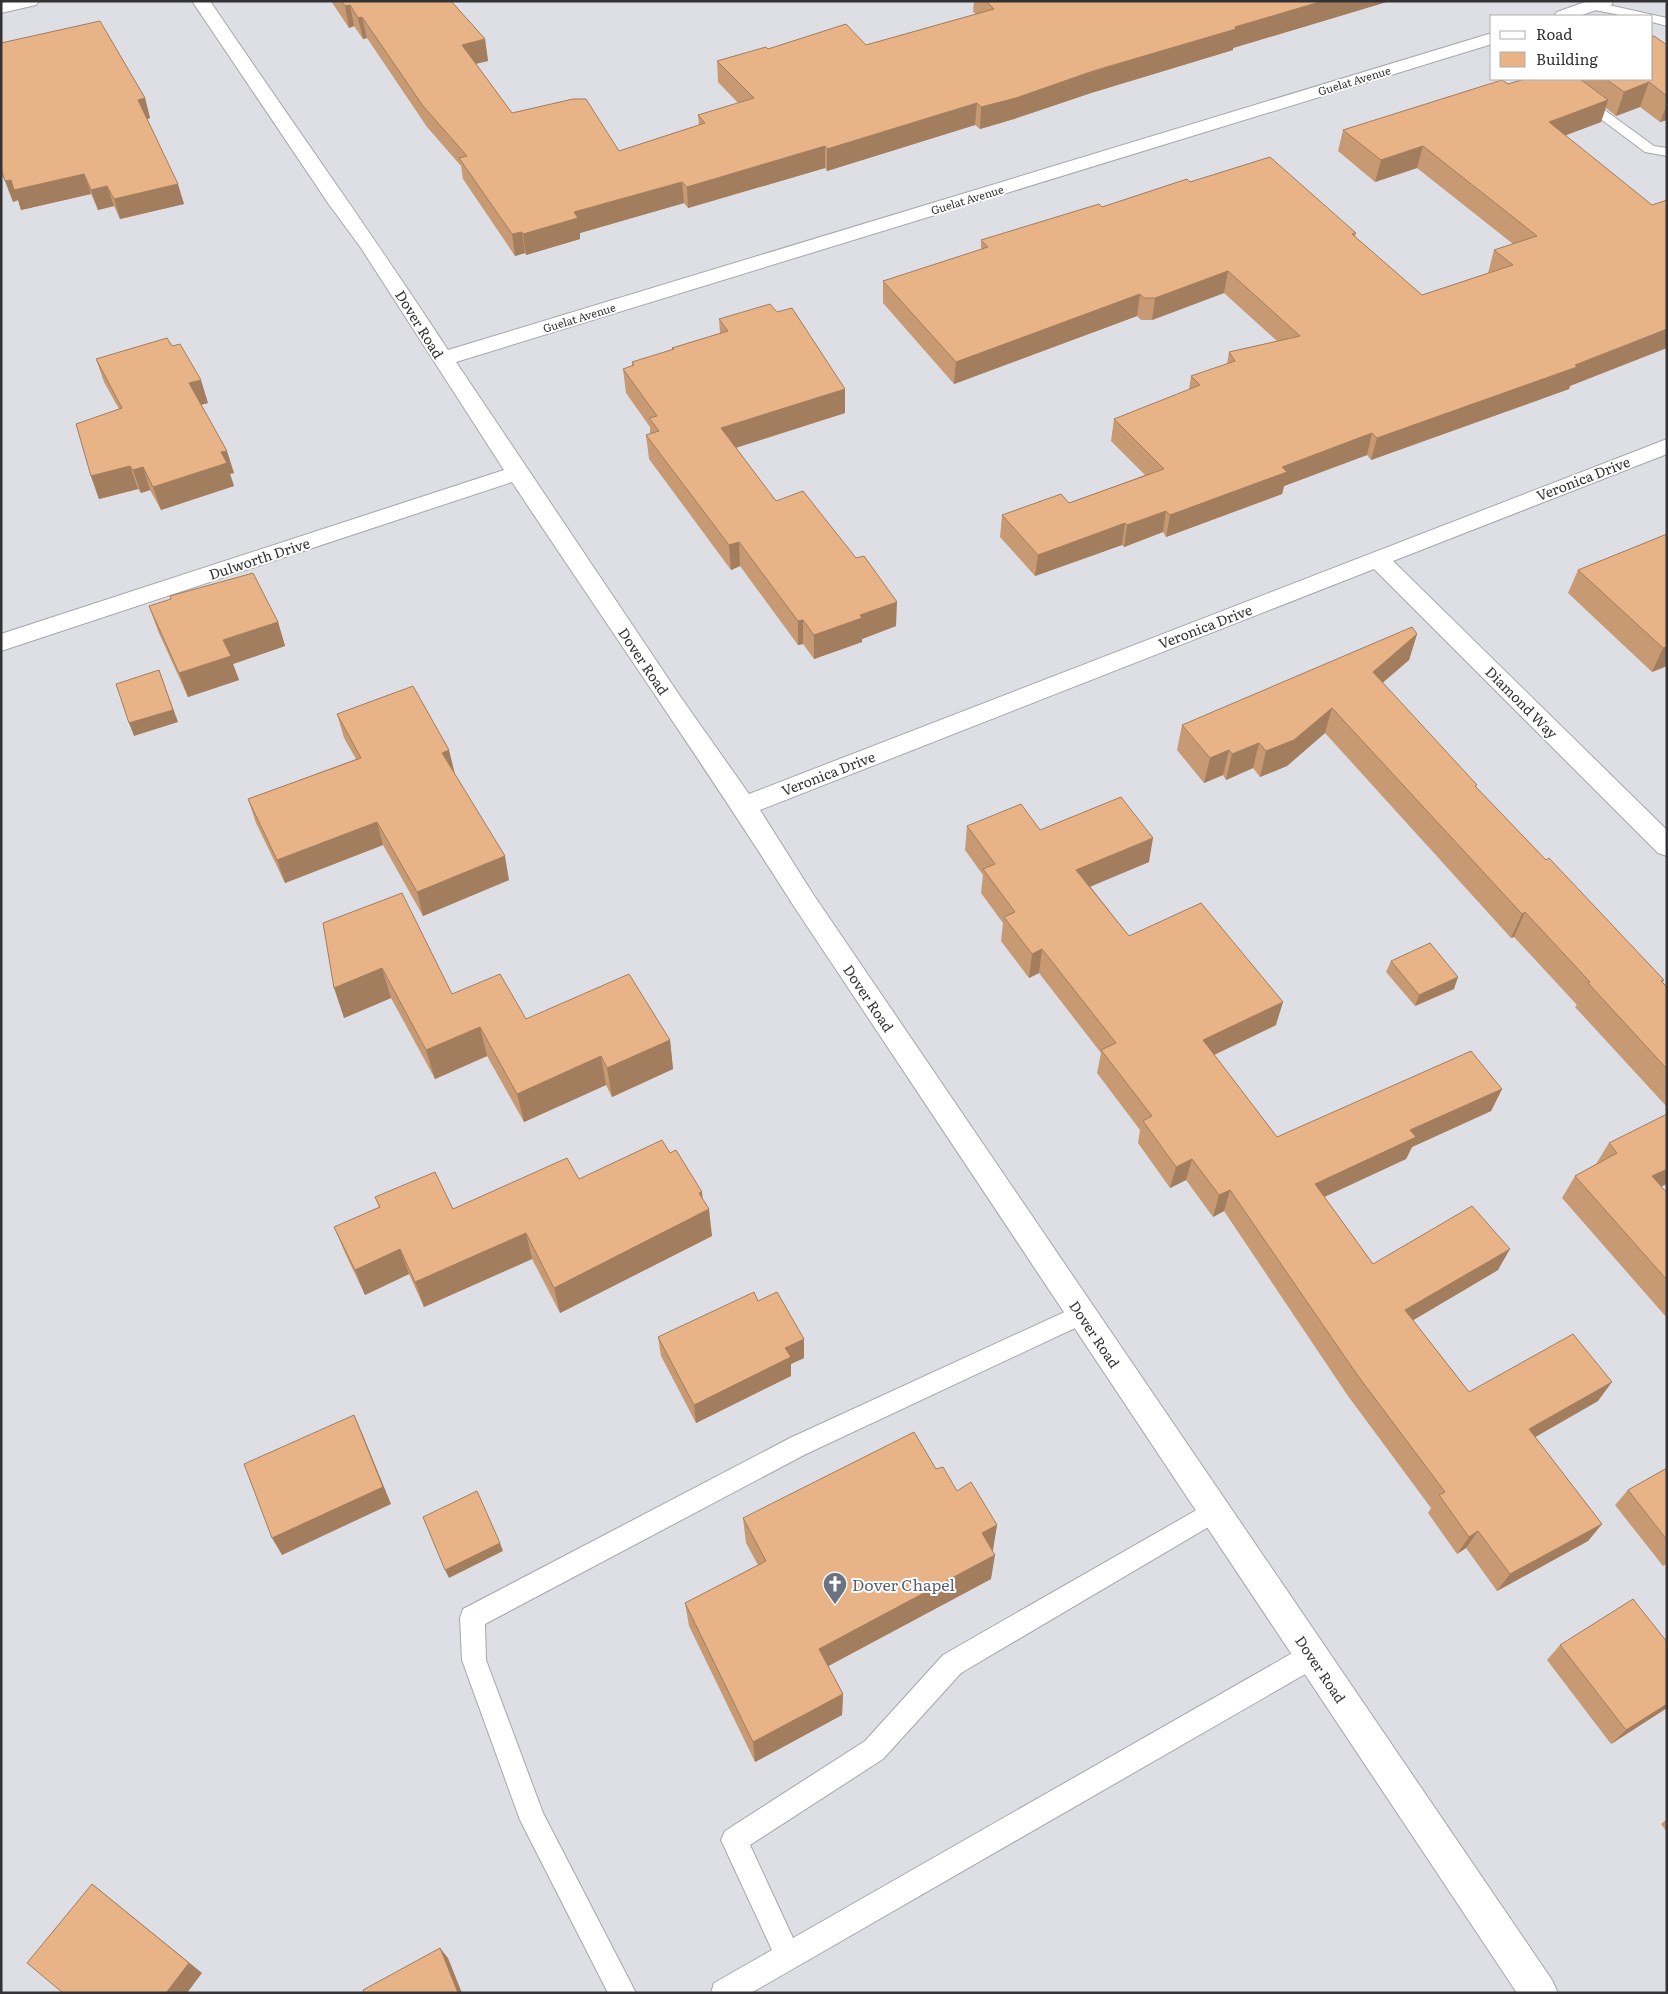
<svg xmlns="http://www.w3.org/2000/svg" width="1668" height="1994" font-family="Literata,serif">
  <rect width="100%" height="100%" fill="#dedfe5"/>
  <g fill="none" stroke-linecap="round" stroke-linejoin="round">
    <defs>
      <g id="lane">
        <polygon points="1595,2 1667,18 1667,26 1652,22 1652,16 1625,16 1590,9 1589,6 1590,3"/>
        <polygon points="1547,79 1562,79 1654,146 1667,148 1667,156 1645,152"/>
        <polygon points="1082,1304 1090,1307 1093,1314 1090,1321 806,1454 485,1624 486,1660 543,1813 636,1993 608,1993 520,1820 462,1660 460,1618 463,1609 790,1438"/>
        <polygon points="1214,1500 1222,1503 1226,1511 1222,1519 961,1673 883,1759 750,1845 793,1938 1303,1647 1312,1644 1321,1647 1324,1656 1321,1665 751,1993 711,1993 714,1983 772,1950 721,1840 725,1831 865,1741 943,1655"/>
      </g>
      <g id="street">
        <polygon points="7,1 39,1 36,5 1,13 1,3"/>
        <path d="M192 1H210C289 118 371 232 448 350L1492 33V44L456 362 682 699 749 794 1667 439V454L1393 561 1667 830V856L1658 853 1374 569 760 810 813 894 1552 1980 1558 1993H1517L795 908C704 764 606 624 512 482L1 651V634L504 470 361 248 328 203Z"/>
        <polygon points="1588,1 1614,1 1611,5 1579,16 1554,16 1557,12"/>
      </g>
    </defs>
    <use href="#lane" stroke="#a6a6ac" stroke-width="2"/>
    <use href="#street" stroke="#a6a6ac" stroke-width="2"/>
    <use href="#lane" fill="#fff" fill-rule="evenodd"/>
    <use href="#street" fill="#fff" fill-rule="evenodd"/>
  </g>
  <g fill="#c89a73">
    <polygon points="331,1 451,1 485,39 488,61 476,64 512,113 619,151 699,125 698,115 738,103 718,82 717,61 768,49 866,45 976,14 973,12 974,1 1390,1 1233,48 1233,50 1091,93 1014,119 980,129 975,125 827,171 825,168 688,208 684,203 580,233 580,239 526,255 525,253 515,256 463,179 461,166 427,127 367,38 363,39 354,26 349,28"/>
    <polygon points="1667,45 1667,120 1660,122 1640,107 1616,116 1606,108 1601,122 1565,135 1570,386 1569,389 1371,460 1367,455 1284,486 1282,494 1166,537 1163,532 1124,547 1122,545 1035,576 1000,537 1002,515 1069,503 1145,475 1111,441 1114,419 1189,390 1191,376 1227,364 1229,352 1277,341 1224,293 1152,320 1141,320 1137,316 954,384 883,303 883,281 981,250 981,240 1102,207 1190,182 1356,233 1355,237 1422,295 1488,273 1494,250 1513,244 1417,168 1375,182 1338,151 1343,130 1525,79 1652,79"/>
    <polygon points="145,98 150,118 147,119 184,204 120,219 114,206 98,210 91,194 21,210 18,200 13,202"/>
    <polygon points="719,319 845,413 736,448 776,501 896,626 862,639 862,642 814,659 803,644 798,645 740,566 731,570 649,459 646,435 650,434 650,427 626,393 623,369 632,366 632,362 673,350 672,348 720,333"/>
    <polygon points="172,346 208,403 201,405 234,473 230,474 234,486 161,510 150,490 141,493 138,489 99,499 91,476 119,409 104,382 96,359"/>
    <polygon points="1667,534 1667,666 1652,672 1568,593 1578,570"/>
    <polygon points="149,606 278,622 285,646 233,664 239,680 188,697 158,631"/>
    <polygon points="1417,634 1409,660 1382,683 1476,787 1546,860 1664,980 1663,982 1667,987 1667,1107 1575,1007 1577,1005 1514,937 1511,938 1325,733 1287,766 1260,777 1253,768 1226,780 1223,775 1204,783 1177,750 1182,725"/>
    <polygon points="337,714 454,774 509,880 423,916 383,845 285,883 256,823 248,799 356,759 344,738"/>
    <polygon points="967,826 1040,830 1149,862 1090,886 1129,936 1276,1025 1214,1055 1277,1137 1502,1089 1491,1111 1412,1147 1406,1159 1324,1197 1373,1264 1498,1270 1413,1320 1469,1392 1598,1401 1535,1437 1602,1524 1588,1541 1497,1591 1466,1548 1457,1554 1428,1513 1431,1508 1348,1396 1224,1211 1213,1217 1186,1180 1170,1188 1138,1143 1140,1130 1097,1073 1101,1053 1039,973 1029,978 1001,941 1003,923 981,893 983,875 965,850"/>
    <polygon points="323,923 452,994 526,1019 670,1040 673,1069 612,1097 606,1085 524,1122 487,1056 435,1079 391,998 344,1018"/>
    <polygon points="1391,961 1454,989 1415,1006 1386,972"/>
    <polygon points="1609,1143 1661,1186 1667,1193 1667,1318 1562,1198 1575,1176 1596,1164"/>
    <polygon points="670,1153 702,1198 712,1236 560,1313 532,1259 424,1307 409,1274 365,1295 345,1253 334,1227 379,1207 375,1197 453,1209 579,1179"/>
    <polygon points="758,1301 804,1358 791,1364 791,1376 696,1423 661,1356 658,1337"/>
    <polygon points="1667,1468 1667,1564 1663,1566 1615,1505 1628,1490"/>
    <polygon points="936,1469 957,1491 997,1525 992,1550 991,1579 828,1666 843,1694 842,1715 755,1762 689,1626 685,1603 758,1565 746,1543 743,1518"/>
    <polygon points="1560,1645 1667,1708 1611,1744 1547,1660"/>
    <polygon points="1667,1819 1667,1832 1661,1824"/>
  </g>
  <g fill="#a27d5e">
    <polygon points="1323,1 1390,1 1233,48 1233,50 1091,93 1014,119 980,129 981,107 1235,27"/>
    <polygon points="350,5 354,26 349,28 345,6"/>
    <polygon points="362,17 367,38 363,39 358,18"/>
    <polygon points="485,39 488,61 465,66 462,45"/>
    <polygon points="1649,82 1640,107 1616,116 1624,92"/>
    <polygon points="145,98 150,118 144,120 138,100"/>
    <polygon points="1608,100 1601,122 1543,144 1549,122"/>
    <polygon points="977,103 975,125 827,171 827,149"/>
    <polygon points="1667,104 1667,120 1660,122"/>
    <polygon points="825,146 825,168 688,208 687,187"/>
    <polygon points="1423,146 1417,168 1375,182 1381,160"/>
    <polygon points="84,174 91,194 21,210 18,200 13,202 5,181 11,180"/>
    <polygon points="682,182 684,203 580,233 580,239 526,255 523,234 574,212"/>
    <polygon points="178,184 184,204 120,219 114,199"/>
    <polygon points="107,186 114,206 98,210 91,190"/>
    <polygon points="522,232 525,253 515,256 512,234"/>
    <polygon points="1228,271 1224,293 1152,320 1155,298"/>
    <polygon points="1140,294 1137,316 954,384 956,362"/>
    <polygon points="1667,329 1667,348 1570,386 1569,389 1371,460 1377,438 1575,365"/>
    <polygon points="201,380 208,403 196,406 189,383"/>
    <polygon points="845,389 845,413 722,452 721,428"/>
    <polygon points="1372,433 1367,455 1284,486 1282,494 1166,537 1170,515 1282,467"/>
    <polygon points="227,451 234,473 230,474 234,486 161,510 153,487 221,452"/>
    <polygon points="130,466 138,489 99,499 91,476"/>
    <polygon points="143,467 150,490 141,493 133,470"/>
    <polygon points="1166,511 1163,532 1124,547 1127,525"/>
    <polygon points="1125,523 1122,545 1035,576 1038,555"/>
    <polygon points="739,542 740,566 731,570 729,545"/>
    <polygon points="897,602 896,626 862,639 862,642 814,659 814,635 860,615"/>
    <polygon points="803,620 803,644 798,645 798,621"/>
    <polygon points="278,622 285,646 233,664 239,680 188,697 179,673 223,640"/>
    <polygon points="1417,634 1409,660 1365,698 1373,672"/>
    <polygon points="1667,647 1667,666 1652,672 1663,648"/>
    <polygon points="159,670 178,722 134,736 129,723"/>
    <polygon points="1332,708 1325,733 1287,766 1260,777 1266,751"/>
    <polygon points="1259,743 1253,768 1226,780 1232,754"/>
    <polygon points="449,750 455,774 442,753"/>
    <polygon points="1229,750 1223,775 1204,783 1210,758"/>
    <polygon points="377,822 383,845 285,883 277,860"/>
    <polygon points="1153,838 1149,862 1073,894 1076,870"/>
    <polygon points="505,856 509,880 423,916 417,892"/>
    <polygon points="1525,912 1514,937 1511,938 1522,914"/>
    <polygon points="1042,949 1039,973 1029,978 1032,954"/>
    <polygon points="382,968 391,998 344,1018 334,988"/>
    <polygon points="1458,977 1454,989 1415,1006 1419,995"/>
    <polygon points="1283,1002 1276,1025 1197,1063 1203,1040"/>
    <polygon points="480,1027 487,1056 435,1079 426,1050"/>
    <polygon points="670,1040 673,1069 612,1097 607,1068"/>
    <polygon points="601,1056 606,1085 524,1122 517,1094"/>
    <polygon points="1502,1089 1491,1111 1412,1147 1406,1159 1307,1205 1315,1184 1410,1130"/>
    <polygon points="1192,1159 1186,1180 1170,1188 1176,1167"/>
    <polygon points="1667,1169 1667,1184 1638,1198 1652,1176"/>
    <polygon points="1230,1190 1224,1211 1213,1217 1219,1195"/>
    <polygon points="702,1192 704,1212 709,1209 712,1236 560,1313 554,1288"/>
    <polygon points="526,1233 532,1259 424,1307 415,1282"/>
    <polygon points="400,1249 409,1274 365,1295 355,1270"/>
    <polygon points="1510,1249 1498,1270 1395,1331 1405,1310"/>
    <polygon points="804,1339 804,1358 791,1364 791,1376 696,1423 694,1405 785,1348"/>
    <polygon points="1612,1382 1598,1401 1516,1448 1529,1429"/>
    <polygon points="354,1415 362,1433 391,1504 282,1555 272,1538"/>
    <polygon points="1602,1524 1588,1541 1497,1591 1510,1574"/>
    <polygon points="997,1525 993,1550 978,1557 982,1533"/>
    <polygon points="1478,1531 1466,1548 1457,1554 1469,1537"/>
    <polygon points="500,1543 503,1551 449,1578 445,1570"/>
    <polygon points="995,1555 991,1579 819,1671 819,1649"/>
    <polygon points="843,1694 842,1715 755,1762 753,1742"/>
    <polygon points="1667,1704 1667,1708 1611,1744 1626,1730"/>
    <polygon points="92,1884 202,1973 187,1993 166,1993"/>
    <polygon points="440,1948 448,1958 462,1993 458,1993"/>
  </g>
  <g fill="#e8b386" stroke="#a27d5e">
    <polygon points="341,1 451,1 485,39 462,45 512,113 573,99 586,99 619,151 705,123 698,115 754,98 717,61 766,47 768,49 846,24 866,45 994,9 986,1 1323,1 1235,27 1236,29 1093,71 1016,98 981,107 977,103 827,149 825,146 687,187 682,182 574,212 578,218 523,234 522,232 512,234 459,158 467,156 423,106 362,17 358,18 350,5 345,6"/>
    <polygon points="100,21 145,98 138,100 178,184 114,199 107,186 91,190 84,174 14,190 11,180 5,181 1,169 1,43"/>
    <polygon points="1652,36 1654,36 1667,45 1667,96 1649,82 1624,92 1606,79 1652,79"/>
    <polygon points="1525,79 1580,79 1608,100 1549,122 1652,205 1667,200 1667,329 1575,365 1577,367 1377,438 1372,433 1282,467 1287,472 1170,515 1166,511 1127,525 1125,523 1038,555 1002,515 1061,494 1069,503 1164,469 1114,419 1200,385 1191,376 1235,361 1229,352 1300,336 1228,271 1155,298 1144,298 1140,294 956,362 883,281 988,247 981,240 1099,204 1102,207 1187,179 1190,182 1270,157 1356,233 1352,234 1422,295 1513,265 1494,250 1537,236 1423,146 1381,160 1343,130 1502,80 1508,84"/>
    <polygon points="770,304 777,312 792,308 845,389 721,428 776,501 803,491 856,558 864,556 897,602 860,615 862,618 814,635 803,620 798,621 739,542 729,545 646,435 659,431 649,418 657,416 623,369 634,365 632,362 674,349 672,348 728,331 719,319"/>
    <polygon points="167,338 172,346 180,344 201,380 189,383 227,451 221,452 227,463 153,487 143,467 133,470 130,466 91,476 76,424 122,408 96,359"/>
    <polygon points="1667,534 1667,647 1663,648 1578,570"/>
    <polygon points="253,573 278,622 223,640 231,656 179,673 149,606 171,599 170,596"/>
    <polygon points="1412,627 1417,634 1373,672 1477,785 1475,786 1546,860 1549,858 1664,980 1661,981 1667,987 1667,1069 1588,983 1590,982 1525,912 1522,914 1332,708 1294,740 1266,751 1259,743 1232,754 1229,750 1210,758 1182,725"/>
    <polygon points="159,670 173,710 129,723 116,684"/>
    <polygon points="413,686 449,750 442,753 505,856 417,892 377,822 277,860 248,799 361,758 337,714"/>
    <polygon points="1121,797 1153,838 1076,870 1129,936 1201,903 1283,1002 1203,1040 1277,1137 1471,1051 1502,1089 1410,1130 1416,1137 1315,1184 1373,1264 1472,1206 1510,1249 1405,1310 1469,1392 1573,1334 1612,1382 1529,1429 1602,1524 1510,1574 1478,1531 1469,1537 1439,1495 1445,1492 1358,1376 1230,1190 1219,1195 1192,1159 1176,1167 1143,1121 1152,1116 1101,1050 1116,1043 1042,949 1032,954 1004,917 1015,912 983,869 995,864 967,826 1021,804 1040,830"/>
    <polygon points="402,893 452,994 500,974 526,1019 629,974 670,1040 607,1068 601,1056 517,1094 480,1027 426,1050 382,968 334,988 323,923"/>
    <polygon points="1430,943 1458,977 1419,995 1391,961"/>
    <polygon points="1667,1114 1667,1169 1652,1176 1667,1193 1667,1280 1575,1176 1617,1153 1609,1143"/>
    <polygon points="662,1140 670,1153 676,1150 702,1192 699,1193 709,1209 554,1288 526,1233 415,1282 400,1249 355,1270 334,1227 380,1207 375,1197 435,1172 453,1209 567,1158 579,1179"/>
    <polygon points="754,1292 758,1301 777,1292 804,1339 785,1348 791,1357 694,1405 658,1337"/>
    <polygon points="354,1415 383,1487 272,1538 244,1464"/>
    <polygon points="914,1432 936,1469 943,1467 957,1491 971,1482 997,1525 982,1533 995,1555 819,1649 843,1694 753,1742 685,1603 766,1561 743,1518"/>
    <polygon points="1667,1468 1667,1540 1628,1490"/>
    <polygon points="477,1491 500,1543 445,1570 423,1517"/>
    <polygon points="1633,1599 1667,1642 1667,1704 1626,1730 1560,1645"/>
    <polygon points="92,1884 189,1963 166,1993 63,1993 27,1963"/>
    <polygon points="440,1948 458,1993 364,1993 363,1990"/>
  </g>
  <defs>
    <symbol id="church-pin" viewBox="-11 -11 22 30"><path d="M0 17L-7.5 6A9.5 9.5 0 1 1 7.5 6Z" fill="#6b7280" stroke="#fff"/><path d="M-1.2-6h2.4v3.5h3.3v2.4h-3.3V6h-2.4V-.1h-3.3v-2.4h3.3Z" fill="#fff"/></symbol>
  </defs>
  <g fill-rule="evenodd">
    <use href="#church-pin" x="821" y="1570" width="28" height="38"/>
  </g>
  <g text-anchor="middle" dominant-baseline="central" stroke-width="4" stroke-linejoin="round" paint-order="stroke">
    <g font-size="11" fill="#333335" stroke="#fff">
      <text transform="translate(1354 80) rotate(-17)">Guelat Avenue</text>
      <text transform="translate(967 199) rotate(-17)">Guelat Avenue</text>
      <text transform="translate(579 317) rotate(-17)">Guelat Avenue</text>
    </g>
    <g font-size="14" fill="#333335" stroke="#fff">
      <text transform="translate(420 324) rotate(58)">Dover Road</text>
      <text transform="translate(1583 478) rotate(-21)">Veronica Drive</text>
      <text transform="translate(259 558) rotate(-18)">Dulworth Drive</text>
      <text transform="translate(1205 626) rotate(-21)">Veronica Drive</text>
      <text transform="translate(644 661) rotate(56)">Dover Road</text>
      <text transform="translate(1522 702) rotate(45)">Diamond Way</text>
      <text transform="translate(828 773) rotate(-21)">Veronica Drive</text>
      <text transform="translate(869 998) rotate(56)">Dover Road</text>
      <text transform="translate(1095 1334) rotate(56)">Dover Road</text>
      <text transform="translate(1321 1669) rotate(56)">Dover Road</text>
    </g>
    <g font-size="16" fill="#5b616d" stroke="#fff" text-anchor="start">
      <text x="852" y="1584">Dover Chapel</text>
    </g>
  </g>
  <rect width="1668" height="1994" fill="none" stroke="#333335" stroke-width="5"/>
  <rect x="1490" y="15" width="162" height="65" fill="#ffffff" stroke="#adadae"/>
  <rect x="1500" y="31" width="25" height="8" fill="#ffffff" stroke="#adadae"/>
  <text x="1536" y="40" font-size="15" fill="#333335">Road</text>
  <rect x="1500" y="52" width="25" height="15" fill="#e8b386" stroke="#adadae"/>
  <text x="1536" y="65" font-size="15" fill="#333335">Building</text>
</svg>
